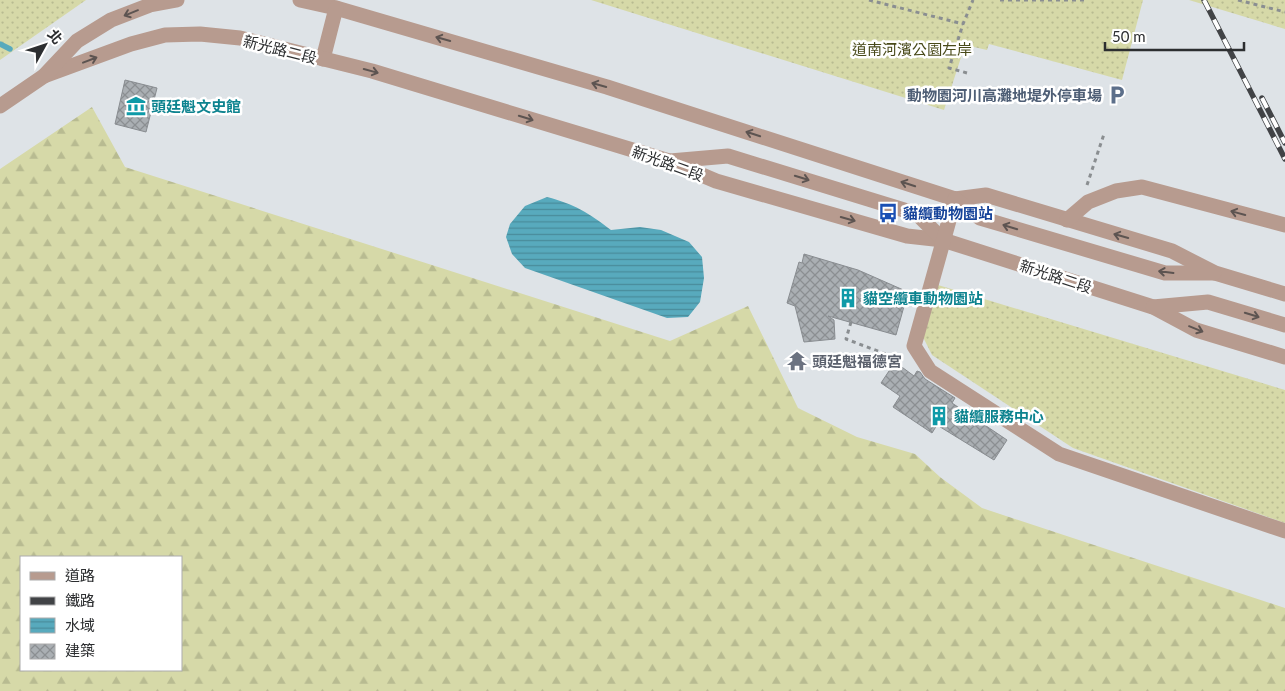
<svg xmlns="http://www.w3.org/2000/svg" width="1285" height="691" font-family="Lato,'Noto Sans TC',sans-serif">
  <defs>
    <pattern id="grass-dots" width="8" height="8" patternUnits="userSpaceOnUse" patternTransform="scale(1.25)"><rect width="8" height="8" fill="#d6d9a8"/><path d="M2 2h.1M6 6h.1" fill="none" stroke="#b8bb91" stroke-width="1.8" stroke-linecap="round"/></pattern>
    <pattern id="forest-firs" width="22" height="20" patternUnits="userSpaceOnUse" patternTransform="scale(1.25)"><rect width="22" height="20" fill="#d6d9a8"/><path d="M5 1l3.5 6h-7zM16 11l3.5 6h-7z" fill="#b8bb91"/></pattern>
    <pattern id="water-rules" width="6" height="5" patternUnits="userSpaceOnUse" patternTransform="scale(1.25)"><rect width="6" height="5" fill="#58aabd"/><path d="M0 2.5h6" fill="none" stroke="#498b9a"/></pattern>
    <pattern id="building-cross-hatch" width="8" height="8" patternUnits="userSpaceOnUse" patternTransform="scale(1.25)"><rect width="8" height="8" fill="#aaafb3"/><path d="M0 0l8 8M0 8l8-8" fill="none" stroke="#8b8f92"/></pattern>
  </defs>
  <rect width="100%" height="100%" fill="#dee3e7"/>
  <g fill="url(#grass-dots)">
    <polygon points="0,0 86,0 0,60"/>
    <polygon points="591,0 1143,0 1122,80 989,44 987,50 965,45 944,110"/>
    <polygon points="1189,0 1285,0 1285,29"/>
    <polygon points="938,285 1285,390 1285,523 1073,448 932,355 922,335"/>
  </g>
  <path fill="url(#forest-firs)" fill-rule="evenodd" d="M92 107 125 167 670 341 748 306 798 408 857 437 915 454 940 477 982 508 1285 608V691H0V169ZM21 557H181V670H21Z"/>
  <path fill="url(#water-rules)" d="M547 197C574 204 589 213 611 230L640 227 661 230 689 242 702 257 704 278 700 302 688 317 667 318 525 268 512 254 506 237 510 224 525 206Z"/>
  <g fill="none" stroke-linecap="round" stroke-linejoin="round">
    <polyline stroke="#58aabd" stroke-width="5.5" points="0,44 10,49"/>
  </g>
  <g fill="url(#building-cross-hatch)" stroke="#888c90">
    <polygon points="125,80 157,88 146,132 115,124"/>
    <polygon points="804,254 858,270 908,292 896,335 828,316 834,320 835,339 804,342 795,306 787,303 799,262 802,263"/>
    <polygon points="895,362 914,376 917,371 920,372 925,379 955,398 952,403 1007,440 994,460 937,425 932,433 893,407 900,396 881,383"/>
  </g>
  <g fill="none" stroke-linecap="round" stroke-linejoin="round">
    <g stroke="#8a8e91" stroke-width="3" stroke-dasharray="4 4" stroke-linecap="butt">
      <polyline points="869,0 963,24"/>
      <polyline points="1000,0 1086,0"/>
      <polyline points="1238,0 1285,12"/>
      <polyline points="967,73 949,68 963,24 973,0"/>
      <polyline points="1087,185 1104,134"/>
      <polyline points="851,322 846,339 904,361"/>
    </g>
    <g stroke="#b79b8f" stroke-width="15">
      <polyline points="300,0 336,8 607,87 955,199 986,195 1172,251 1215,273 1285,294"/>
      <polyline points="323,59 336,8"/>
      <polyline points="44,76 131,44 165,35 200,34 240,38 372,71 669,161 716,181 907,236 943,240 1153,307 1196,330 1285,357"/>
      <polyline points="0,106 44,76 77,41 111,20 150,5 177,0"/>
      <polyline points="670,161 728,156 917,214 943,240"/>
      <polyline points="955,199 914,346 930,371 1059,454 1285,531"/>
      <polyline points="955,199 980,218 1165,273 1214,273"/>
      <polyline points="1067,220 1088,202 1116,191 1142,187 1285,225"/>
      <polyline points="1153,307 1208,302 1285,325"/>
    </g>
    <defs>
      <g id="rail">
        <polyline points="1204,0 1285,159"/>
        <polyline points="1262,98 1285,143"/>
      </g>
    </defs>
    <use href="#rail" stroke="#414346" stroke-width="5.5"/>
    <use href="#rail" stroke="#fff" stroke-width="4" stroke-dasharray="11" stroke-linecap="butt"/>
  </g>
  <defs><path id="oneway-shaft" d="M-6 0H5M1.5-3L5.5 0L1.5 3" fill="none" stroke-width="1.6" stroke-linecap="round" stroke-linejoin="round" transform="scale(1.25)"/></defs>
  <g stroke="#5d5451">
    <use href="#oneway-shaft" transform="translate(131 13) rotate(158)"/>
    <use href="#oneway-shaft" transform="translate(443 39) rotate(-164)"/>
    <use href="#oneway-shaft" transform="translate(90 60) rotate(-21)"/>
    <use href="#oneway-shaft" transform="translate(371 71) rotate(15)"/>
    <use href="#oneway-shaft" transform="translate(599 85) rotate(-164)"/>
    <use href="#oneway-shaft" transform="translate(526 118) rotate(17)"/>
    <use href="#oneway-shaft" transform="translate(753 134) rotate(-162)"/>
    <use href="#oneway-shaft" transform="translate(802 178) rotate(17)"/>
    <use href="#oneway-shaft" transform="translate(908 184) rotate(-162)"/>
    <use href="#oneway-shaft" transform="translate(1238 213) rotate(-165)"/>
    <use href="#oneway-shaft" transform="translate(848 219) rotate(16)"/>
    <use href="#oneway-shaft" transform="translate(1010 227) rotate(-163)"/>
    <use href="#oneway-shaft" transform="translate(1121 236) rotate(-164)"/>
    <use href="#oneway-shaft" transform="translate(1166 272) rotate(-173)"/>
    <use href="#oneway-shaft" transform="translate(1252 315) rotate(17)"/>
    <use href="#oneway-shaft" transform="translate(1196 329) rotate(22)"/>
  </g>
  <defs>
    <symbol id="parking-bare" viewBox="-9 -9 18 18"><path d="M-3.5-5.5H1a3.5 3.5 0 0 1 0 7H-1V5.5H-3.5ZM-1-3.4V-.6H.8a1.4 1.4 0 0 0 0-2.8Z" fill="#5c6f8a" stroke="#fff" stroke-width="2.5" paint-order="stroke"/></symbol>
    <symbol id="museum-bare" viewBox="-9 -9 18 18"><path d="M0-6L6-3V-2H-6V-3ZM-5-1h2V3h-2ZM-1-1h2V3h-2ZM3-1h2V3H3ZM-6 4H6V6H-6Z" fill="#0f9aa8" stroke="#fff" stroke-width="2.5" paint-order="stroke"/></symbol>
    <symbol id="bus-bare" viewBox="-9 -9 18 18"><path d="M-5-6H5V4H4V6H2V4H-2V6H-4V4H-5ZM-3.5-4V0h7V-4ZM-3.5 1.2v1.5H-2V1.2ZM2 1.2v1.5H3.5V1.2Z" fill="#1a4fb4" stroke="#fff" stroke-width="2.5" paint-order="stroke"/></symbol>
    <symbol id="building-bare" viewBox="-9 -9 18 18"><path d="M-4-6H4V6H1V3H-1V6H-4ZM-2.5-4.3h1.7v1.8h-1.7ZM.8-4.3h1.7v1.8H.8ZM-2.5-1h1.7V.8h-1.7ZM.8-1h1.7V.8H.8Z" fill="#0f9aa8" stroke="#fff" stroke-width="2.5" paint-order="stroke"/></symbol>
    <symbol id="temple-bare" viewBox="-9 -9 18 18"><path d="M0-6L5-2H3V0L6.5 2.5H4V6H1.5V3h-3V6H-4V2.5H-6.5L-3 0V-2H-5Z" fill="#6b7280" stroke="#fff" stroke-width="2.5" paint-order="stroke"/></symbol>
  </defs>
  <g fill-rule="evenodd">
    <use href="#parking-bare" x="1103" y="81" width="28" height="28"/>
    <use href="#museum-bare" x="122" y="92" width="28" height="28"/>
    <use href="#bus-bare" x="874" y="199" width="28" height="28"/>
    <use href="#building-bare" x="834" y="284" width="28" height="28"/>
    <use href="#temple-bare" x="783" y="347" width="28" height="28"/>
    <use href="#building-bare" x="925" y="402" width="28" height="28"/>
  </g>
  <g text-anchor="middle" dominant-baseline="central" stroke-width="5" stroke-linejoin="round" paint-order="stroke">
    <g font-size="15" fill="#2c2e30" stroke="#fff">
      <text transform="translate(280 49) rotate(14)">新光路二段</text>
      <text transform="translate(668 163) rotate(20)">新光路二段</text>
      <text transform="translate(1056 276) rotate(18)">新光路二段</text>
    </g>
    <g font-size="15" fill="#494a1a" stroke="#fff">
      <text x="912" y="49">道南河濱公園左岸</text>
    </g>
    <g font-size="15" font-weight="bold" fill="#4e5e75" stroke="#fff" text-anchor="end">
      <text x="1102" y="95">動物園河川高灘地堤外停車場</text>
    </g>
    <g font-size="15" font-weight="bold" fill="#0d838f" stroke="#fff" text-anchor="start">
      <text x="151" y="106">頭廷魁文史館</text>
      <text x="863" y="298">貓空纜車動物園站</text>
      <text x="954" y="416">貓纜服務中心</text>
    </g>
    <g font-size="15" font-weight="bold" fill="#164399" stroke="#fff" text-anchor="start">
      <text x="903" y="213">貓纜動物園站</text>
    </g>
    <g font-size="15" font-weight="bold" fill="#5b616d" stroke="#fff" text-anchor="start">
      <text x="812" y="361">頭廷魁福德宮</text>
    </g>
  </g>
  <rect x="20" y="556" width="162" height="115" fill="#ffffff" stroke="#ababac"/>
  <rect x="30" y="572" width="25" height="8" fill="#b79b8f" stroke="#ababac"/>
  <text x="65" y="581" font-size="15" fill="#2c2e30">道路</text>
  <rect x="30" y="597" width="25" height="8" fill="#414346" stroke="#ababac"/>
  <text x="65" y="606" font-size="15" fill="#2c2e30">鐵路</text>
  <rect x="30" y="618" width="25" height="15" fill="url(#water-rules)" stroke="#ababac"/>
  <text x="65" y="631" font-size="15" fill="#2c2e30">水域</text>
  <rect x="30" y="644" width="25" height="15" fill="url(#building-cross-hatch)" stroke="#ababac"/>
  <text x="65" y="656" font-size="15" fill="#2c2e30">建築</text>
  <g transform="translate(45 45) rotate(50)" stroke="#ffffff" stroke-width="4" paint-order="stroke">
  <path d="M0-4L9 19L0 12L-9 19Z" fill="#2c2e30"/>
  <text y="-8" font-size="14" font-weight="bold" text-anchor="middle" fill="#2c2e30">北</text>
  </g>
  <path d="M1105 42v8h139v-8" fill="none" stroke="#2c2e30" stroke-width="2.5"/>
  <text x="1112" y="42" font-size="15" fill="#2c2e30" stroke="#ffffff" stroke-width="4" paint-order="stroke">50 m</text>
</svg>
